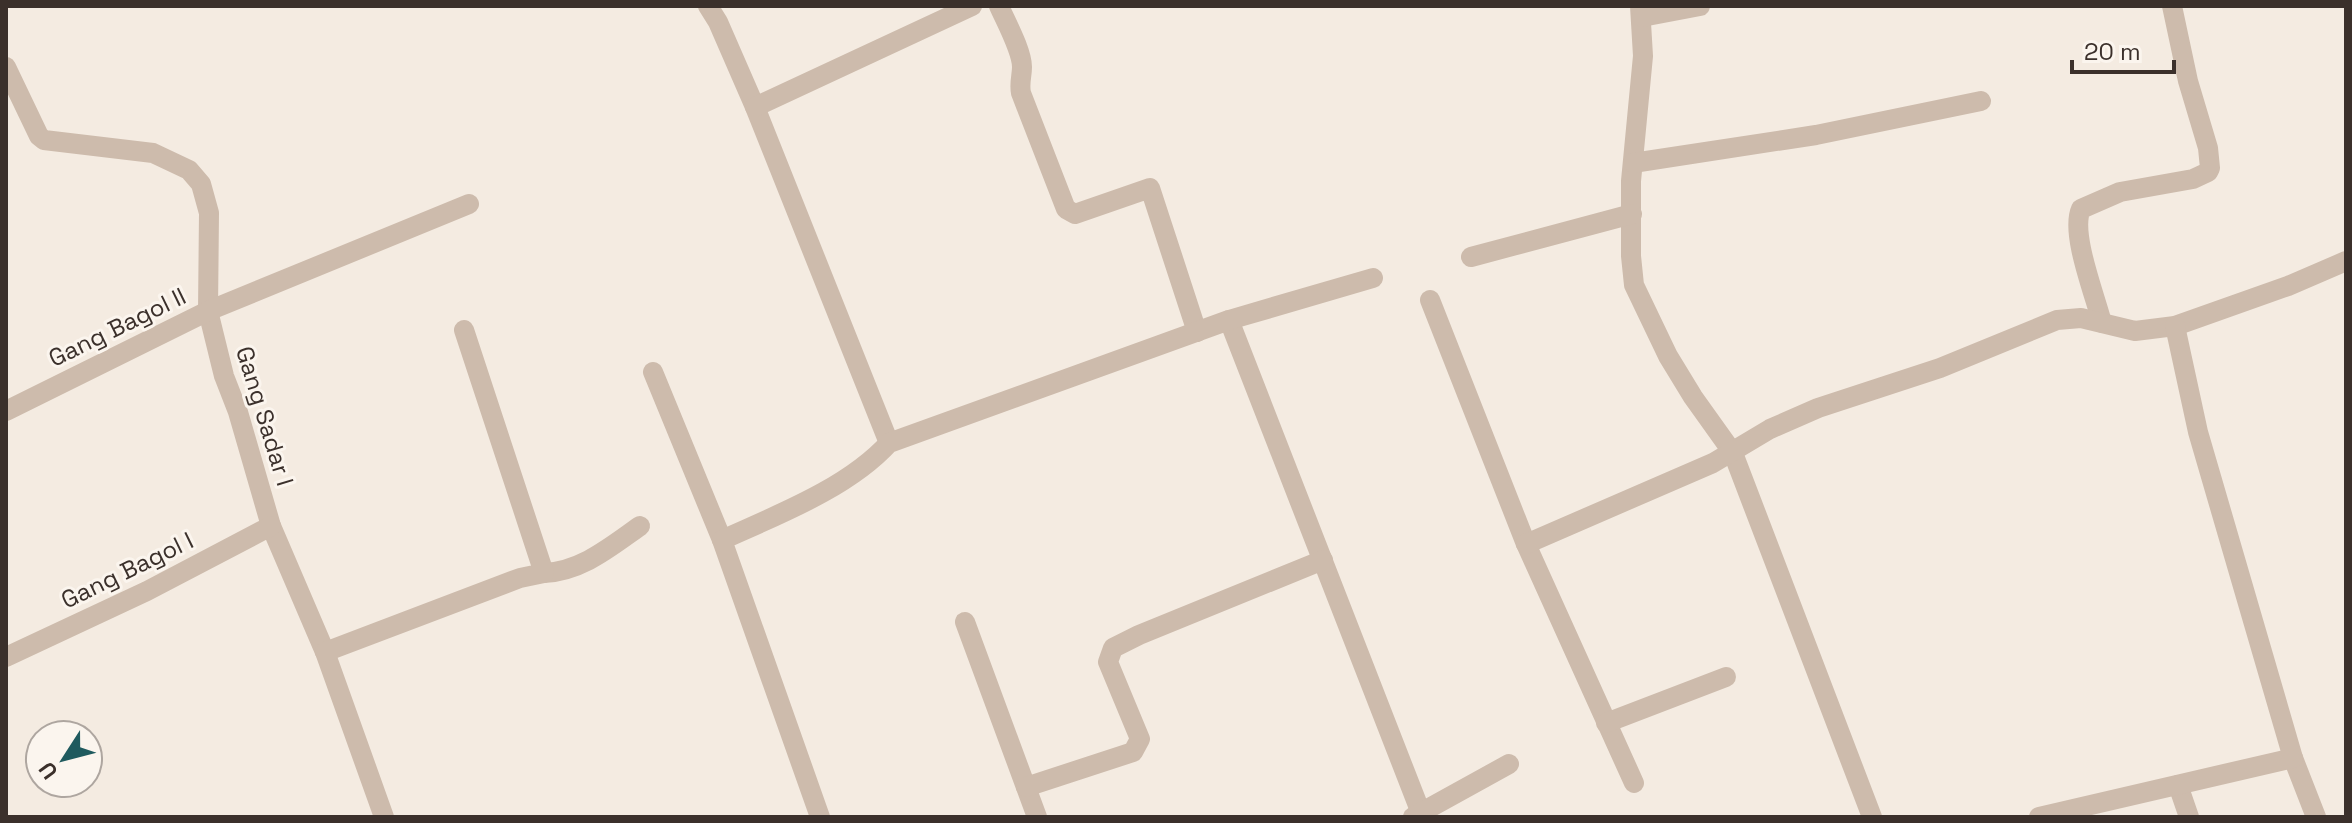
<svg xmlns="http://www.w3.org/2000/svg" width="2352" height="823" font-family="'Space Grotesk',sans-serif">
  <rect width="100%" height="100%" fill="#f4ebe1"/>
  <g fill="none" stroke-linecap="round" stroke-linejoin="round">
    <g stroke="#cdbbac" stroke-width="20">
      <polyline points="708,6 718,22 755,107 889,443"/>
      <path d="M999 6C1006 22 1022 51 1022 67 1022 76 1019 83 1021 93L1066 209 1075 214 1150 188 1197 332"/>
      <polyline points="1640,6 1643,56 1631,181 1631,256 1634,285 1668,356 1693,397 1733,453 1872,817"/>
      <polyline points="1642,17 1700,6"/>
      <polyline points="6,67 39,136 44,140 153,153 189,170 201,184 209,213 208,311 224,376 238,412 271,526 325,652 384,817"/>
      <polyline points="755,107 972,6"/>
      <polyline points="1633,163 1816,135 1981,101"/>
      <polyline points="1471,257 1632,214"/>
      <polyline points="1430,300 1526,544 1634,783"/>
      <polyline points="1229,320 1421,813"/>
      <path d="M2102 323C2095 295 2070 233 2081 209L2120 192 2193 179 2208 172 2210 168 2208 148 2188 81 2172 6"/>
      <polyline points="653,372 722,540"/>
      <polyline points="6,411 208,311 469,204"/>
      <polyline points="1526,544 1713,463 1770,429 1818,408 1940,368 2057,320 2081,318 2135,331 2175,326 2288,286 2346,261"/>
      <path d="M544 573C582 571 610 547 640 526"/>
      <polyline points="965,622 1037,817"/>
      <polyline points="325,652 520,578 544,573 464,330"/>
      <polyline points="6,657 147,591 271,526"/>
      <polyline points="1606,723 1726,677"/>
      <polyline points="2293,758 2316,817"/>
      <polyline points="2178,785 2189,817"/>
      <polyline points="1026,787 1133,752 1140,739 1108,662 1113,648 1139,635 1323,560"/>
      <path d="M820 817 722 540C777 515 848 488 889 443L1229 320 1373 278"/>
      <polyline points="1413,817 1509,764"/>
      <polyline points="2039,817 2293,758 2198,432 2175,326"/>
    </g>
  </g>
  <g text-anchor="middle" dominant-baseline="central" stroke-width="6" stroke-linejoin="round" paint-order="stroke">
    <g font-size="24" fill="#3b302b" stroke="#fbf5ee">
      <text transform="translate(117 327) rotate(-26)">Gang Bagol II</text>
      <text transform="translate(265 416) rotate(73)">Gang Sadar I</text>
      <text transform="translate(127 570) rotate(-26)">Gang Bagol I</text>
    </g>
  </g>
  <rect width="2352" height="823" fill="none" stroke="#3b302b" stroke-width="16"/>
  <g transform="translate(64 759) rotate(234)"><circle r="38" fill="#fbf5ee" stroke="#aea6a0" stroke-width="2"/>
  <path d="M0-6L14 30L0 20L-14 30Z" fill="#1f5a5e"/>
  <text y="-12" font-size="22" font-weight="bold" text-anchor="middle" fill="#3b302b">U</text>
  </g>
  <path d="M2072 60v12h102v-12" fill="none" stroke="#3b302b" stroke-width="4"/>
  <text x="2084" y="60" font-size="24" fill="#3b302b" stroke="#fbf5ee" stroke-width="6" paint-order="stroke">20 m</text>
</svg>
